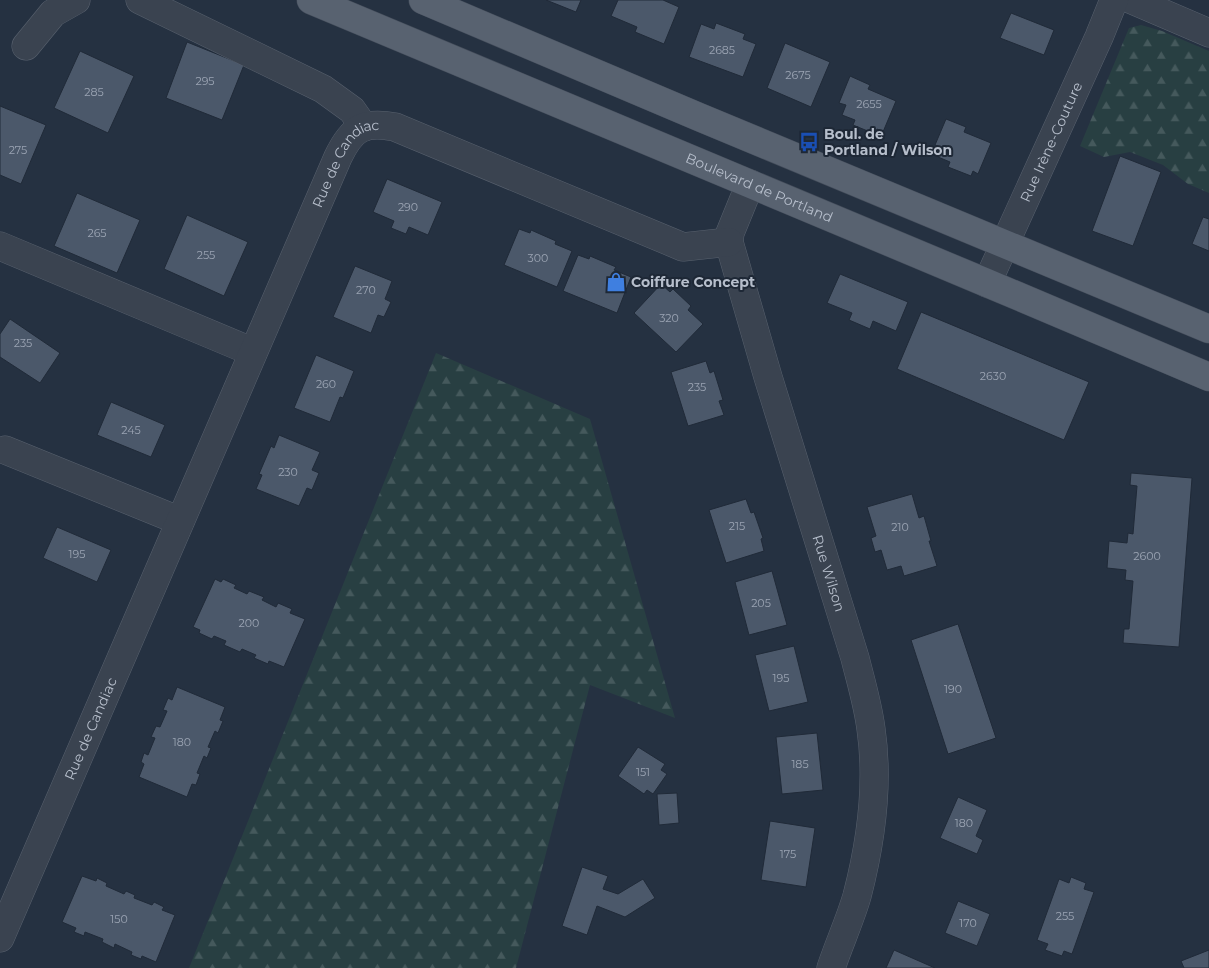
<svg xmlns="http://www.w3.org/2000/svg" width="1209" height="968" font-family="Montserrat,sans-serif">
  <defs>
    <pattern id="forest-firs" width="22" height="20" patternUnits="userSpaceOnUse" patternTransform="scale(1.25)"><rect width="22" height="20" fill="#283f42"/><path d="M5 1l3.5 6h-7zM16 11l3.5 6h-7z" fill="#45595c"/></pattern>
  </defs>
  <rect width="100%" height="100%" fill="#253141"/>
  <g fill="url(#forest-firs)">
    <polygon points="1141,25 1162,31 1209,51 1209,193 1188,184 1163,165 1130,152 1104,157 1080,146 1129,28"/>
    <polygon points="436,353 590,419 675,718 590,685 516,968 189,968"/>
  </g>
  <g fill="#4b586a" stroke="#202a38">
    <polygon points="546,0 581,0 576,12"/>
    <polygon points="618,0 663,0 679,7 664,44 635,32 637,27 611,16"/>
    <polygon points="1011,13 1054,30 1044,55 1000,38"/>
    <polygon points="716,23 745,34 743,39 756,44 743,77 689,57 701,24 714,29"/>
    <polygon points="187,42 244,65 222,120 166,98"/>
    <polygon points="785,43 830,62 811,107 767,88"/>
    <polygon points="80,51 134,76 108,133 54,108"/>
    <polygon points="850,76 870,85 868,89 896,101 883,132 877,129 875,134 853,125 855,120 842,115 846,105 839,103"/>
    <polygon points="0,106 46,125 21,184 0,175"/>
    <polygon points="946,119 966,127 964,132 991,143 978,174 973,171 971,176 948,167 950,162 938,157 942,148 935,145"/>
    <polygon points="1120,156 1161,172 1133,246 1092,231"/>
    <polygon points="387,179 442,202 428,235 409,227 406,234 391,228 394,221 373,212"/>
    <polygon points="77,193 140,220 117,273 54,246"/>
    <polygon points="187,215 248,242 224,296 164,269"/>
    <polygon points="1203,217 1209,219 1209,251 1192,244"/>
    <polygon points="519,229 530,233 531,230 556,241 555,244 572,251 557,287 504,265"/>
    <polygon points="578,255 589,259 590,256 616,267 614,270 631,277 617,313 563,291"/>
    <polygon points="355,266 392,281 385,299 391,302 384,317 378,315 371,333 333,317"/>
    <polygon points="840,274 908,302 896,331 873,321 870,329 849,320 852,313 827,303"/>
    <polygon points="661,284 670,292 673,289 691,306 688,310 703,324 676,352 634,313"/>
    <polygon points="921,312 1089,382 1064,440 897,369"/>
    <polygon points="10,319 60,353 40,383 0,357 0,334"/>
    <polygon points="316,355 354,371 343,398 340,397 330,422 294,408"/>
    <polygon points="706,361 710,373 714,371 723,400 719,401 724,415 688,426 671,372"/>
    <polygon points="111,402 165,425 151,457 97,435"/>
    <polygon points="279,435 320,452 312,470 319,473 312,490 307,488 299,506 256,489 262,475 259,474 271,446 274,448"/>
    <polygon points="1131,473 1192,478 1179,647 1123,643 1124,629 1129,629 1133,581 1125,580 1126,570 1107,568 1109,541 1127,543 1128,533 1133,534 1137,486 1130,485"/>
    <polygon points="912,494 919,518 924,516 931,541 929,541 937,566 904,576 901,566 887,570 881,550 875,552 871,538 876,536 867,507"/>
    <polygon points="746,499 751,513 754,512 763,538 761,539 764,551 726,563 709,510"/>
    <polygon points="57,527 111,550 97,582 43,558"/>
    <polygon points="772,571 787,625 749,635 735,582"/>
    <polygon points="215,579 221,582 223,579 236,585 234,588 247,594 249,591 264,597 262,600 276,607 278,603 292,609 290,613 305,619 284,667 269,661 268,664 254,658 256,655 242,649 240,652 224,645 226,641 214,636 212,639 199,633 200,630 193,627"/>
    <polygon points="958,624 996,738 948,754 911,640"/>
    <polygon points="794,646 808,702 769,711 755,655"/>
    <polygon points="177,687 225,707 220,720 223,721 218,733 215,731 208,747 211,748 207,758 204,756 197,773 200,774 196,785 192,784 187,797 139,777 144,764 141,762 144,753 148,755 155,738 151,737 156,726 160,727 167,711 163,710 168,698 172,700"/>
    <polygon points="817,733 823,790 782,794 776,737"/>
    <polygon points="638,747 665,764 661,770 667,774 653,794 647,790 644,794 618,776"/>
    <polygon points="677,793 679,823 659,825 657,794"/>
    <polygon points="958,797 987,810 976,836 983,840 977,854 940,838"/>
    <polygon points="770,821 815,828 806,887 761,880"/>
    <polygon points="582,867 608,876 603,889 618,894 643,879 655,898 625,917 597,906 587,935 562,926"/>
    <polygon points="82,876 96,881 97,878 107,883 106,886 124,894 126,891 135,895 134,898 152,905 154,902 164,907 162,910 175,915 156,962 142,956 141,959 131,955 132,952 115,944 114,948 102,942 103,939 85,932 84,936 74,932 76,928 62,922"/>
    <polygon points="1071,877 1086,883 1084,889 1094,892 1072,954 1064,951 1062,956 1045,950 1048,944 1037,940 1059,879 1069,883"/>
    <polygon points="958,901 990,914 977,946 945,933"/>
    <polygon points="894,950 935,968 886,968"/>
    <polygon points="1209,950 1209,968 1184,968 1181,961"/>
  </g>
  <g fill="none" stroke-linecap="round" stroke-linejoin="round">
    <defs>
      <g id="minor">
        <polyline points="140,0 323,89 352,110 364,127"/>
        <polyline points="1132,0 1209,33"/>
        <polyline points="26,46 53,13 76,0"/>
        <path id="s1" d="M750 184 730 233 729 242 768 377 855 658C861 682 868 705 871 729 879 784 871 842 857 896 850 920 839 944 831 968"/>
        <polyline points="0,246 253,352"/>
        <path id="s2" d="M987 283 1099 37 1114 0"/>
        <polyline points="5,450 180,521"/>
        <path id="s3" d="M0 938 338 157C352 128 363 121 395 127L683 247 729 242"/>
      </g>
      <g id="major">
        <path id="s4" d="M311 0 987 283 1209 377"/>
        <polyline points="423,0 699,117 1209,329"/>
      </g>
    </defs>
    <use href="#minor" stroke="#58616e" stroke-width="29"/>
    <use href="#major" stroke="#434c5a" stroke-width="29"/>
    <use href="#minor" stroke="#3a4350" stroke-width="28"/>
    <use href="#major" stroke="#586270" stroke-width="28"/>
  </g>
  <defs>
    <symbol id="bus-bare" viewBox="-9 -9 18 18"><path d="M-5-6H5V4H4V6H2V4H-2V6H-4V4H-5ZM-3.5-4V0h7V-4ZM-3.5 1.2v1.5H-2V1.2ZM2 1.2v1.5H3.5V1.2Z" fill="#1a4fb4" stroke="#1e2836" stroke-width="2.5" paint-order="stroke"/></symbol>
    <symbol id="shop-bare" viewBox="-9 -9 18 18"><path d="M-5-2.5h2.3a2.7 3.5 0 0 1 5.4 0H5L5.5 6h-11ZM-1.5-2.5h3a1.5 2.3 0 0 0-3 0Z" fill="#3f7fe0" stroke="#1e2836" stroke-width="2.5" paint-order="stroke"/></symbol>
  </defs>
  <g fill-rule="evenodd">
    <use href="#bus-bare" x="795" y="128" width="28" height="28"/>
    <use href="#shop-bare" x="602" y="268" width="28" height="28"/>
  </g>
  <g text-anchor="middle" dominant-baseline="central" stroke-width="4" stroke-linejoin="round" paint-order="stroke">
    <g font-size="11" fill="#9ba4b3">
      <text x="722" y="50">2685</text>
      <text x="798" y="75">2675</text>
      <text x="205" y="81">295</text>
      <text x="94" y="92">285</text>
      <text x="869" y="104">2655</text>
      <text x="18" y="150">275</text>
      <text x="408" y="207">290</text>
      <text x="97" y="233">265</text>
      <text x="206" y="255">255</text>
      <text x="538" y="258">300</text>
      <text x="366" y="290">270</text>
      <text x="669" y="318">320</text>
      <text x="23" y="343">235</text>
      <text x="993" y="376">2630</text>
      <text x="326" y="384">260</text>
      <text x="697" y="387">235</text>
      <text x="131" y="430">245</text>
      <text x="288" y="472">230</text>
      <text x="737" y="526">215</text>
      <text x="900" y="527">210</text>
      <text x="77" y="554">195</text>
      <text x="1147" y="556">2600</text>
      <text x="761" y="603">205</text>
      <text x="249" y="623">200</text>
      <text x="781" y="678">195</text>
      <text x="953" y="689">190</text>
      <text x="182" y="742">180</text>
      <text x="800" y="764">185</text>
      <text x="643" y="772">151</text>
      <text x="964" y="823">180</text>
      <text x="788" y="854">175</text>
      <text x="1065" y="916">255</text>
      <text x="119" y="919">150</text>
      <text x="968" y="923">170</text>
    </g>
    <g font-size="14" font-weight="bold" fill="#b6becb" stroke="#1e2836" text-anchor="start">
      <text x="824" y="134">Boul. de<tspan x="824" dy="16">Portland / Wilson</tspan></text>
      <text x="631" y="282">Coiffure Concept</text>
    </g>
    <g font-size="14" fill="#b6becb" stroke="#1e2836">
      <text stroke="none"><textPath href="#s2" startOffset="155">Rue Irène-Couture</textPath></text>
      <text stroke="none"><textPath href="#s3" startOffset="852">Rue de Candiac</textPath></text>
      <text stroke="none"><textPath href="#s4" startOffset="486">Boulevard de Portland</textPath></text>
      <text stroke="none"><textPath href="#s1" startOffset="408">Rue Wilson</textPath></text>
      <text stroke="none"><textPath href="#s3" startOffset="228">Rue de Candiac</textPath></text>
    </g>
  </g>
</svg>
